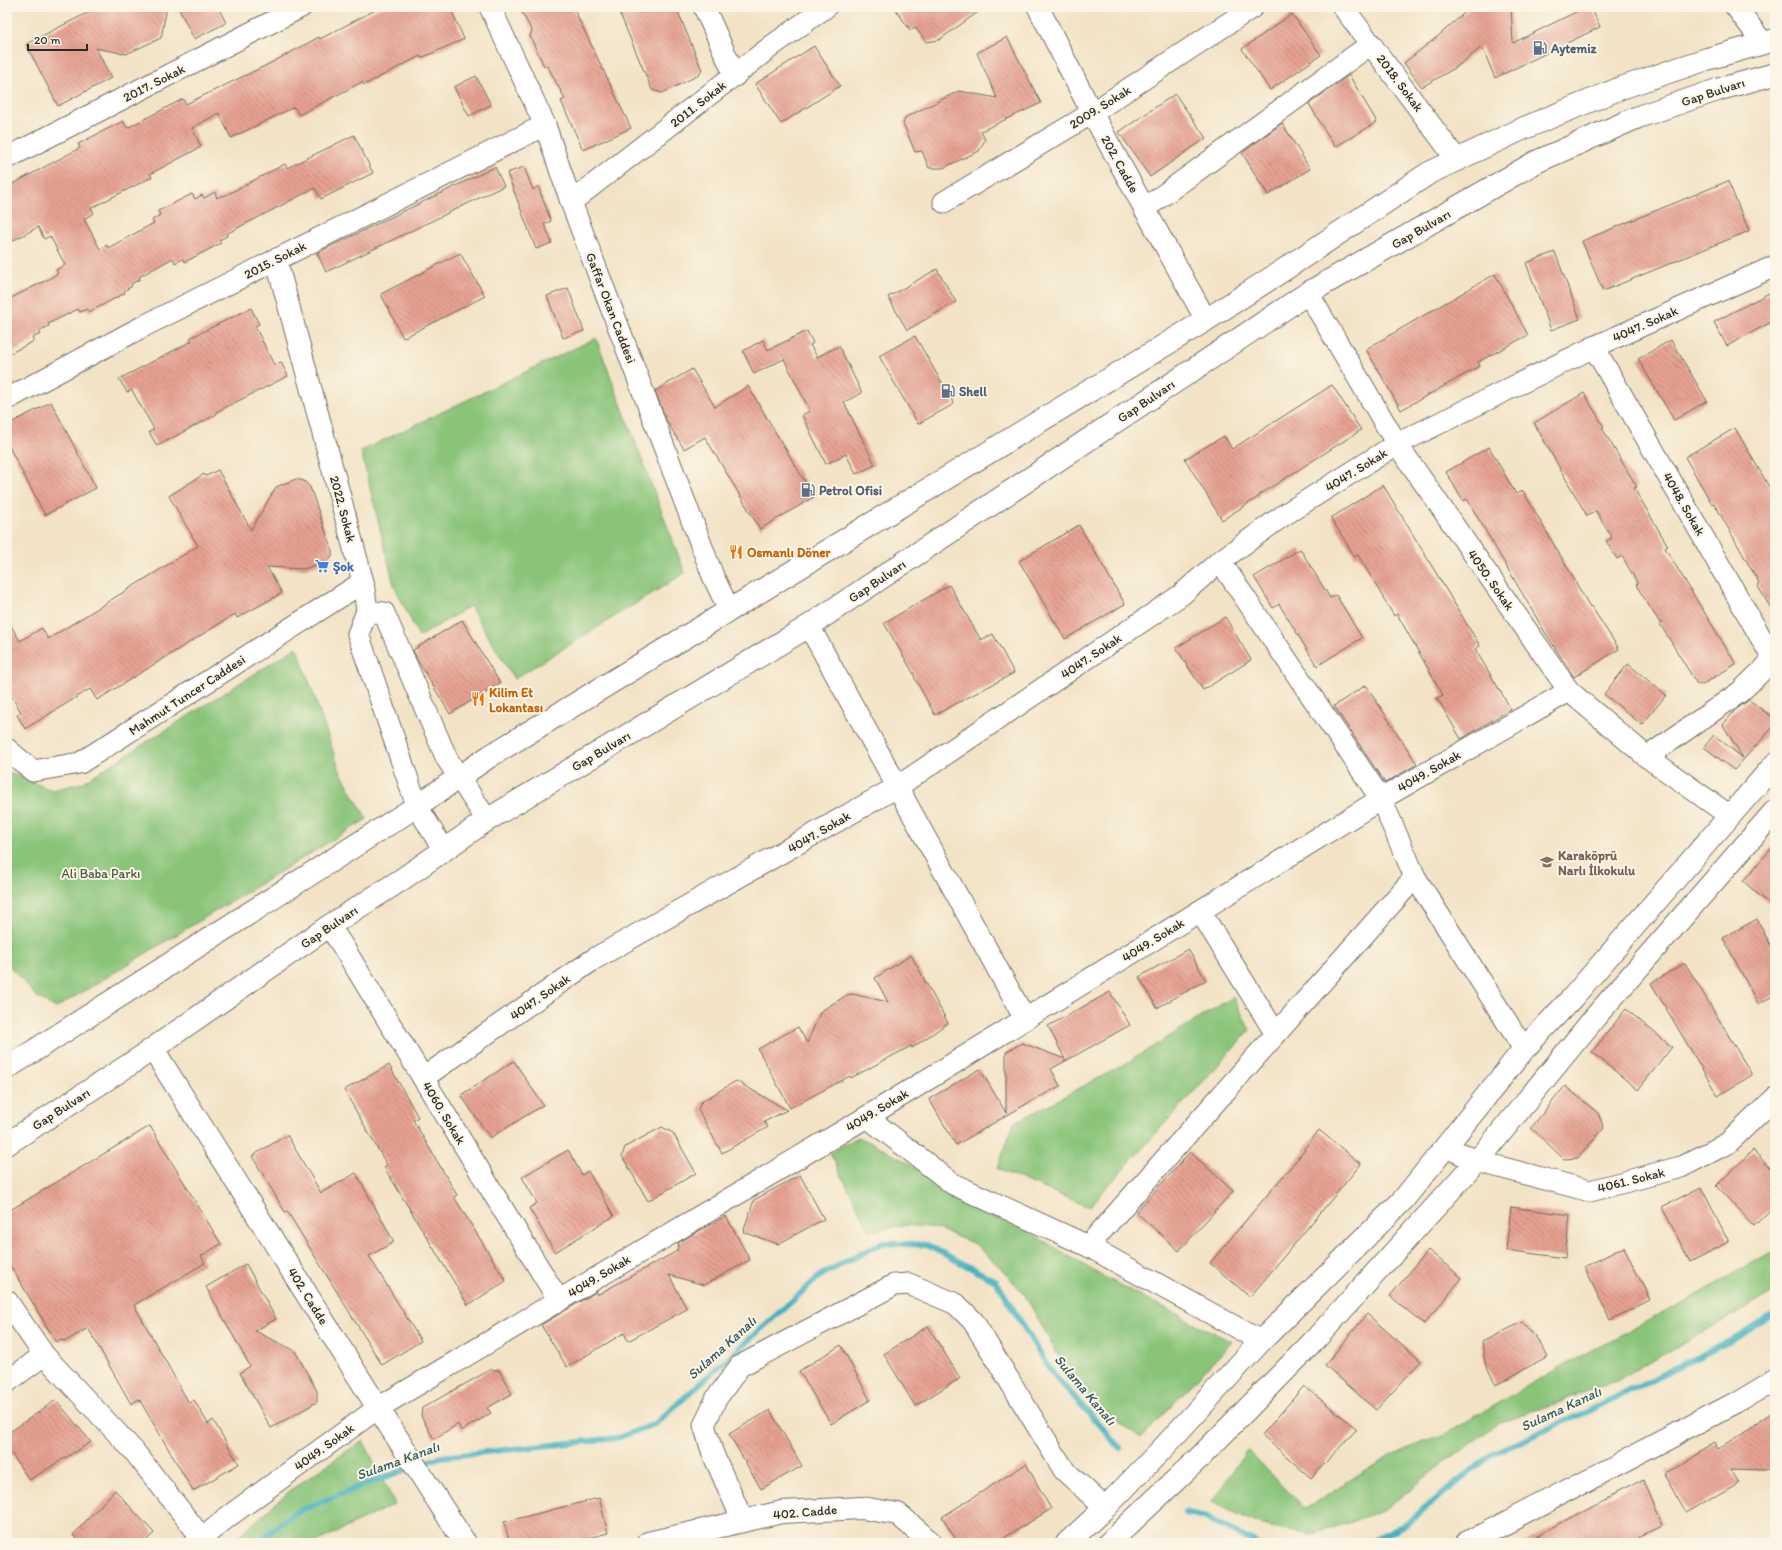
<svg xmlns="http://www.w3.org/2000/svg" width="1782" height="1550" font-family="Itim,sans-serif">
  <defs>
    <pattern id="building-back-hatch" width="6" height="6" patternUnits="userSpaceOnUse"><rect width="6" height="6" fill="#e6a192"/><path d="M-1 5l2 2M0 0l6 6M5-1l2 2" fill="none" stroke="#bb8377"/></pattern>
  </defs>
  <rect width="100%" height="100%" fill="#fcf5e5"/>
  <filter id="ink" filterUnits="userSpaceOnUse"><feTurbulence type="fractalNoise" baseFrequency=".025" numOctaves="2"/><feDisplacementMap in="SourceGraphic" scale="8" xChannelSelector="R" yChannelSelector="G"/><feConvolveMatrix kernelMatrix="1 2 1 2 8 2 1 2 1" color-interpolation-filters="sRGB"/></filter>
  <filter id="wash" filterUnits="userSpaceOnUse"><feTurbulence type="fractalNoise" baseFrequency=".012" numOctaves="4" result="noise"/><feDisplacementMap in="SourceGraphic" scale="16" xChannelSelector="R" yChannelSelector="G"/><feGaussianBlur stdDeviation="0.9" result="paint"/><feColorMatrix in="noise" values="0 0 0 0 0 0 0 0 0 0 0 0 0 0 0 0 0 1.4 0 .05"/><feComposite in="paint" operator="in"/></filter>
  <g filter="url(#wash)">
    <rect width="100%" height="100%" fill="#f2e3c6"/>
    <g fill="#89c479" stroke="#5a7852">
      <polygon points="596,338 685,573 514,679 470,606 419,637 394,585 361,451"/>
      <polygon points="297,647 340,771 367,819 56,1008 37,997 7,963 7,772 52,790 82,783"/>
      <polygon points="1233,997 1250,1030 1089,1207 997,1169 1014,1123 1125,1064"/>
      <polygon points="858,1137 874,1144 991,1209 1102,1276 1232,1342 1141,1438 1098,1407 1078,1383 1056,1352 1025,1295 1000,1267 975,1244 935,1228 907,1225 870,1231 830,1153"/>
      <path d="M1775 1250V1291L1618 1380 1498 1424 1441 1465 1385 1509 1352 1522 1311 1534 1261 1525 1212 1502 1247 1449 1305 1509C1348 1483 1390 1449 1440 1437L1565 1364 1686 1301Z"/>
      <polygon points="363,1440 395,1504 314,1543 231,1543 292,1489"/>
    </g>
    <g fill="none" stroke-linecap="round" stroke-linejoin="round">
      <g stroke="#43b1c0" stroke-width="6">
        <polyline points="1185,1512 1207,1518 1255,1543"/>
        <polyline points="257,1543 294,1513 366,1484 440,1457 617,1438 655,1424 821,1275 882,1243 927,1245 996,1281 1050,1370 1120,1448"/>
        <polyline points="1369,1543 1404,1525 1494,1453 1586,1412 1734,1339 1775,1314"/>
      </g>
    </g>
    <g id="blocks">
      <g fill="url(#building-back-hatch)">
        <polygon points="99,7 167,7 161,38 126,54 96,48 111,78 58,106 26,44"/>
        <polygon points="178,7 218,7 226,23 194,39"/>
        <polygon points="381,7 450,7 464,39 421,58 420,56 364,85 362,82 299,115 294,107 231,138 219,113 192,128 201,147 150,174 152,177 91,208 94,213 84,219 100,249 107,245 108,248 154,223 152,220 160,215 158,211 192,194 195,199 202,195 204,198 215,192 217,198 223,195 224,196 285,164 287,168 354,135 373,173 321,199 315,188 226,234 227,236 219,240 221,243 185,262 183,259 175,263 173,258 139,277 140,279 131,284 132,286 124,291 125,293 89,312 87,309 80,312 78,309 48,324 49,326 39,331 41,334 32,338 34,341 7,355 7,300 49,279 58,273 56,270 65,265 50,236 44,239 38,227 7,244 7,187 80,148 78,144 123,121 127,128 183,99 186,104 271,63 319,37 320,39"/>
        <polygon points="519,7 573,7 631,128 583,150 561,101 565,99 548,67 544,66 530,36 532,31"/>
        <polygon points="617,7 676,7 702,70 699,75 662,93 652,90"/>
        <polygon points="894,7 985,7 939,40 926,42 915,27 910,30"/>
        <polygon points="1471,7 1511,7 1513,43 1586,7 1591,7 1600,27 1495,78 1482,47 1455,68 1422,87 1404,63 1437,37"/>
        <polygon points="1292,14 1321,55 1270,90 1242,49"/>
        <polygon points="1007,37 1041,103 981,131 985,140 979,151 943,168 929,168 922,151 915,152 903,123 906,117 959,91 997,98 977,53"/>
        <polygon points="814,46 840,86 781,124 755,84"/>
        <polygon points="1349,75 1377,122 1335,147 1309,104"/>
        <polygon points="476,76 491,105 469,116 454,87"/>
        <polygon points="1175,94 1206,138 1150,177 1119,132"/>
        <polygon points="1282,123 1310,169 1268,195 1242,153"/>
        <polygon points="495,167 504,186 326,272 317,253"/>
        <polygon points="524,167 533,190 538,186 551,221 544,224 552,243 536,249 507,173"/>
        <polygon points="1728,181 1749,231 1603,291 1582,241"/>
        <polygon points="1555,252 1580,319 1551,330 1526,263"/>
        <polygon points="460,253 485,296 403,338 381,294"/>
        <polygon points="937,269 956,302 907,330 888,297"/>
        <polygon points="1495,274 1528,335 1478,362 1480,366 1401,410 1366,349"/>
        <polygon points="568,288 584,331 563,338 547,296"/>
        <polygon points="1775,290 1775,320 1727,346 1714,322"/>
        <polygon points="251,308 259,324 255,326 274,365 281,362 288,376 216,412 217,414 157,446 149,432 154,429 139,403 132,390 127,392 119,379 192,341 190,338"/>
        <polygon points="807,331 813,343 810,345 817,357 839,346 862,393 844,402 875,465 856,474 846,454 826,464 802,415 810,411 784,359 754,374 743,351 763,340 768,350"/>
        <polygon points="915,336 954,404 918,424 879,356"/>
        <polygon points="1671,340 1707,401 1674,420 1638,359"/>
        <polygon points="692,369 715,407 748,386 814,497 760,529 705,437 684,449 666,420 655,391"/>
        <polygon points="1332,385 1361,430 1259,495 1260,496 1222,520 1185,459 1224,436 1232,449"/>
        <polygon points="1584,393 1604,427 1602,428 1637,487 1634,488 1668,546 1665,548 1736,664 1703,684 1697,684 1660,624 1663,622 1660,623 1636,585 1638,584 1622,556 1617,559 1606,541 1612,538 1596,511 1587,516 1534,423"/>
        <polygon points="51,402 96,488 45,515 7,443 7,425"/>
        <polygon points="1735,428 1775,497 1775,615 1757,585 1759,583 1714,503 1712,504 1685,457"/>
        <polygon points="1489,447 1516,494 1523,491 1590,607 1591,606 1619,649 1574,677 1546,634 1467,499 1463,501 1446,472"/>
        <polygon points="218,470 251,530 276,487 296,479 304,481 310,487 332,550 332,556 326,561 304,569 267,567 282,593 237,618 235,614 97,700 90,689 25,729 17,715 21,712 7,689 7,619 20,641 42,628 48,639 198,546 169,496 204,474 206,476"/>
        <polygon points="1383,485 1480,646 1475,649 1511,709 1461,739 1437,698 1443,695 1397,614 1394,616 1358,555 1355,557 1331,518"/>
        <polygon points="1079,525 1125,604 1065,639 1019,561"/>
        <polygon points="1300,549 1330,598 1336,595 1362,638 1317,666 1279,604 1273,608 1254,577"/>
        <polygon points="949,585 981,640 993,634 1014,673 935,715 914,677 915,676 884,623"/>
        <polygon points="1225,617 1251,660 1203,690 1176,648"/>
        <polygon points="462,620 500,683 450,714 418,661 413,650"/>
        <polygon points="1628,664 1666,695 1642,725 1604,694"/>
        <polygon points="1366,685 1417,764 1385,783 1334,706"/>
        <polygon points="1749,700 1775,719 1775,725 1734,770 1704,747 1714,735 1743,758 1723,725 1735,710"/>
        <polygon points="1775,844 1775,909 1743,881"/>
        <polygon points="1757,919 1775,954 1775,995 1758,1004 1723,938"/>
        <polygon points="1188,949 1206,980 1157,1008 1139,977"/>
        <polygon points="911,955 948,1023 912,1048 911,1046 851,1078 850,1076 790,1108 758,1049 798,1027 807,1043 821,1011 847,995 852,994 888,1002 875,978"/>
        <polygon points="1685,963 1752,1075 1718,1096 1651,983"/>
        <polygon points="1110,992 1130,1025 1051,1069 1060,1086 1028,1103 956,1145 929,1099 980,1069 1006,1113 1006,1052 1022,1043 1065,1059 1048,1026"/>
        <polygon points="1626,1009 1672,1047 1638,1090 1592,1052"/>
        <polygon points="514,1061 543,1105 490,1138 461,1095"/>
        <polygon points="389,1065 418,1117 413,1120 457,1195 454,1197 506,1281 468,1305 384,1167 387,1165 344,1090"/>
        <polygon points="736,1081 787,1110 764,1122 768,1127 722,1153 698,1110 701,1102"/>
        <polygon points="1565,1086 1598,1113 1604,1128 1578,1158 1564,1159 1531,1128"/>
        <polygon points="150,1126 221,1244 201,1256 205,1263 134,1305 189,1403 194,1400 208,1424 213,1420 239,1464 193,1491 139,1399 131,1404 88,1328 66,1341 60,1340 56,1342 7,1260 7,1212"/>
        <polygon points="662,1127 673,1133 696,1173 648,1201 622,1156 625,1147"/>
        <polygon points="1319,1130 1361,1164 1250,1297 1210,1263 1305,1150 1304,1149"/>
        <polygon points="287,1135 321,1193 356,1173 394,1242 369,1256 421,1341 382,1365 287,1211 285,1212 252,1156"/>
        <polygon points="568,1150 582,1175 588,1171 614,1216 555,1252 529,1208 537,1203 522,1177"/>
        <polygon points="1753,1150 1775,1173 1775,1205 1754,1226 1716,1186"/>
        <polygon points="1190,1152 1233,1191 1179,1251 1136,1212"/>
        <polygon points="800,1175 824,1219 778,1244 743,1232 754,1200"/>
        <polygon points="1701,1187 1729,1242 1690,1262 1662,1207"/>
        <polygon points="1511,1207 1570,1215 1565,1258 1506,1250"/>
        <polygon points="726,1216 750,1260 704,1285 669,1275 687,1309 628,1341 624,1333 567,1367 541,1325 596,1292 597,1295 677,1251 679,1242"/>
        <polygon points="1624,1247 1650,1300 1610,1320 1584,1267"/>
        <polygon points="1428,1250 1462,1278 1424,1324 1390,1296"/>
        <polygon points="246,1264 276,1319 255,1331 295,1351 317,1391 317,1402 271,1428 240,1373 250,1366 206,1287"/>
        <polygon points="1367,1314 1421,1361 1376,1410 1325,1365"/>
        <polygon points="1522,1322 1535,1336 1548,1356 1496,1385 1485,1363 1482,1342"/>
        <polygon points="928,1326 960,1378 915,1406 884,1354"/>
        <polygon points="841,1345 870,1400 831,1424 799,1371"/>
        <polygon points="490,1370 499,1370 512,1394 487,1408 491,1413 461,1431 458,1424 434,1439 421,1416 422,1408"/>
        <polygon points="1304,1386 1357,1429 1311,1478 1262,1435"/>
        <polygon points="56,1400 91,1442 29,1480 7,1447 7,1434"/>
        <polygon points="770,1410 802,1466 761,1489 729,1434"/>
        <polygon points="1775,1413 1775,1466 1767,1471 1731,1470 1739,1483 1688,1512 1665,1472 1715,1442 1719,1449"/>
        <polygon points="1026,1464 1051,1509 996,1543 958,1543 942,1517"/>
        <polygon points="1644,1480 1663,1525 1630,1541 1615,1543 1525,1543 1591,1506"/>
        <polygon points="115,1490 154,1533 144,1543 81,1543 73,1535"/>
        <polygon points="599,1498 608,1533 569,1543 510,1543 504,1522"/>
      </g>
    </g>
  </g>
  <g filter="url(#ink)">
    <use href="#blocks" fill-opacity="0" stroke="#716b61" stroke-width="1"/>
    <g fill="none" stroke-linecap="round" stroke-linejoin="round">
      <defs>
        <g id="street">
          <polyline points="490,7 545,125 571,202 713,576 729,610"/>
          <polyline points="704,7 735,76"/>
          <polyline points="1038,7 1092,113 1206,320"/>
          <polyline points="1343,7 1457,160"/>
          <polyline points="1736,7 1763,43"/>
          <polyline points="7,158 301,7"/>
          <polyline points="571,202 773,45 826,7"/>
          <polyline points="944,202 1092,113 1253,7"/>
          <polyline points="1144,209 1371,44"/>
          <polyline points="276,259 363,582 367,611 384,613 447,759 487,820"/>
          <polyline points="1308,293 1397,444 1569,691 1647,757 1730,816"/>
          <polyline points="1594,347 1775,662"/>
          <polyline points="7,399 142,327 545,125"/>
          <polyline points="1220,561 1381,799 1415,877 1524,1049"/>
          <polyline points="367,611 358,634 417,806 443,849"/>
          <polyline points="809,626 1025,1019"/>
          <polyline points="7,749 33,771 80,763 363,582"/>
          <polyline points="1647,757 1740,692 1773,660"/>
          <polyline points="1200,911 1276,1034"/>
          <polyline points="329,926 342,945 559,1301"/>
          <polyline points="423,1078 594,959 897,787 1181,595 1220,561 1284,515 1397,444 1594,347 1775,266"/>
          <polyline points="867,1117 953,1184 1088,1246 1261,1341"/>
          <polyline points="1446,1147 1477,1161 1590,1191 1681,1167 1728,1143 1775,1098"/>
          <polyline points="1088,1246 1415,877"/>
          <polyline points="7,1301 44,1355 133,1450 201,1537"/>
          <polyline points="7,1382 44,1355"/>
          <polyline points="743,1521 713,1454 704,1425 716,1399 740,1366 894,1285 909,1284 956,1304 973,1321 1064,1470 1105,1508"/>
          <polyline points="195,1543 229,1516 378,1408 870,1115 1381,799 1569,691"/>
          <polyline points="1466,1543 1735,1403 1775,1379"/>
        </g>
        <g id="secondary">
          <polyline points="153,1049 378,1408 465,1543"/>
          <polyline points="648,1543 782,1512 862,1508 898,1514 931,1543"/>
          <polyline points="1067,1543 1105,1508 1164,1447 1261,1341 1403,1200 1524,1049 1572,998 1775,764"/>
          <polyline points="1109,1543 1199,1458 1312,1343 1485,1152 1596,1016 1775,811"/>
        </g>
        <g id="highway">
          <polyline points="7,1068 417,806 490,756 1206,320 1285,269 1429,173 1522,129 1621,88 1707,59 1775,40"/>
          <polyline points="7,1144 138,1059 329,926 401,880 487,820 809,626 1308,293 1536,162 1638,117 1720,89 1775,74"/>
        </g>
      </defs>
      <use href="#street" stroke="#716b61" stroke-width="23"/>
      <use href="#secondary" stroke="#716b61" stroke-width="24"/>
      <use href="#highway" stroke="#716b61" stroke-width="24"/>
      <use href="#street" stroke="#fff" stroke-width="21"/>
      <use href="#secondary" stroke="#fff" stroke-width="22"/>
      <use href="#highway" stroke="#fff" stroke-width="22"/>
    </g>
  </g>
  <defs>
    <symbol id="fuel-bare" viewBox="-9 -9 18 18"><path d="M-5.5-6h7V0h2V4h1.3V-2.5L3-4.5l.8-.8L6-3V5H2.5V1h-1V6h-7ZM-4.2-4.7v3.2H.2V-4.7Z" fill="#5c6f8a" stroke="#fcf5e5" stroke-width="2.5" paint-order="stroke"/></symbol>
    <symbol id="restaurant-bare" viewBox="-9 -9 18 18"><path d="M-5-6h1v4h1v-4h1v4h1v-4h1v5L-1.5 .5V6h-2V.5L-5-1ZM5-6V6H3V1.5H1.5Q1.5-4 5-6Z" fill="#e8710a" stroke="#fcf5e5" stroke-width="2.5" paint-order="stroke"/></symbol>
    <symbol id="supermarket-bare" viewBox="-9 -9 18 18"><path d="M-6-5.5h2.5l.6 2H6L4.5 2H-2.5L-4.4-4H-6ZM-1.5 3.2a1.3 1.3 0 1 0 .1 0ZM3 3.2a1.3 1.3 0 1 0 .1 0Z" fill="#3f7fe0" stroke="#fcf5e5" stroke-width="2.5" paint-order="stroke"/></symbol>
    <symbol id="school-bare" viewBox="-9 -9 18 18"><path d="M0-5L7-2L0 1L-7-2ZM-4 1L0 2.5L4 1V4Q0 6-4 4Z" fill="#8d6e63" stroke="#fcf5e5" stroke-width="2.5" paint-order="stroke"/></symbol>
  </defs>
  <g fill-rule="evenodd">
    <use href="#fuel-bare" x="1530" y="38" width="20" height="20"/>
    <use href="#fuel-bare" x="938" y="381" width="20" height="20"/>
    <use href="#fuel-bare" x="798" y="480" width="20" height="20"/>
    <use href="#restaurant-bare" x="726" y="542" width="20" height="20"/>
    <use href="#supermarket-bare" x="312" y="556" width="20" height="20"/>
    <use href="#restaurant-bare" x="468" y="689" width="20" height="20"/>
    <use href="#school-bare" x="1537" y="852" width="20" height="20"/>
  </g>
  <g text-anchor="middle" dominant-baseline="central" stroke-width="4" stroke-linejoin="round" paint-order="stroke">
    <g font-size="13" font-weight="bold" fill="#4e5e75" stroke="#fcf5e5" text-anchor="start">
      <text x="1551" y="48">Aytemiz</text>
      <text x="959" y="391">Shell</text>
      <text x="819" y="490">Petrol Ofisi</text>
    </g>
    <g font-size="13" fill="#2b2b2b" stroke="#fcf5e5">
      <text transform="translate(154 83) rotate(-27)">2017. Sokak</text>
      <text transform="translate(1400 83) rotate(53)">2018. Sokak</text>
      <text transform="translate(1713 92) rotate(-18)">Gap Bulvarı</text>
      <text transform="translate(698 104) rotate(-38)">2011. Sokak</text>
      <text transform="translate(1100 107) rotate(-32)">2009. Sokak</text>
      <text transform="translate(1120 164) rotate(61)">202. Cadde</text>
      <text transform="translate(1421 229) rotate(-30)">Gap Bulvarı</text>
      <text transform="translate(275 260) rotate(-27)">2015. Sokak</text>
      <text transform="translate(611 308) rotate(69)">Gaffar Okan Caddesi</text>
      <text transform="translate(1645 324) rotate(-24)">4047. Sokak</text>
      <text transform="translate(1146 401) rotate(-34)">Gap Bulvarı</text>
      <text transform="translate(1356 470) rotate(-32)">4047. Sokak</text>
      <text transform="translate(1684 504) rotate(60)">4048. Sokak</text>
      <text transform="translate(343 509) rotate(75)">2022. Sokak</text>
      <text transform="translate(1491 580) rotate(55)">4050. Sokak</text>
      <text transform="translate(877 581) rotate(-34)">Gap Bulvarı</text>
      <text transform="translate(1091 656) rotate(-34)">4047. Sokak</text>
      <text transform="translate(187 695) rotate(-33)">Mahmut Tuncer Caddesi</text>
      <text transform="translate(601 751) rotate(-31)">Gap Bulvarı</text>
      <text transform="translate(1429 771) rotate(-30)">4049. Sokak</text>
      <text transform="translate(819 832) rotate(-30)">4047. Sokak</text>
      <text transform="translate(329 927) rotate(-34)">Gap Bulvarı</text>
      <text transform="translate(1153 940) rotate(-32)">4049. Sokak</text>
      <text transform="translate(540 997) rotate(-35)">4047. Sokak</text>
      <text transform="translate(61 1109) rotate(-33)">Gap Bulvarı</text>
      <text transform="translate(877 1110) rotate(-31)">4049. Sokak</text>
      <text transform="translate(444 1113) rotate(59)">4060. Sokak</text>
      <text transform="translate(1631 1180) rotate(-14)">4061. Sokak</text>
      <text transform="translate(599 1276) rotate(-31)">4049. Sokak</text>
      <text transform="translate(308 1296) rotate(58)">402. Cadde</text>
      <text transform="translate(324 1447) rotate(-36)">4049. Sokak</text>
      <text transform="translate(805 1512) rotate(-5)">402. Cadde</text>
    </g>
    <g font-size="13" font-weight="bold" fill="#c56008" stroke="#fcf5e5" text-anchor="start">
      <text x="747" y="552">Osmanlı Döner</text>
      <text x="489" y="692">Kilim Et<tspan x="489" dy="15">Lokantası</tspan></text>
    </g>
    <g font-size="13" font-weight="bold" fill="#366cbe" stroke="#fcf5e5" text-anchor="start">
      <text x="333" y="566">Şok</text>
    </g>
    <g font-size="13" font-weight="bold" fill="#785e54" stroke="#fcf5e5" text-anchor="start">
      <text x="1558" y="855">Karaköprü<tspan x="1558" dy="15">Narlı İlkokulu</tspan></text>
    </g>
    <g font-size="13" fill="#475942" stroke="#fcf5e5">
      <text x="101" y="873">Ali Baba Parkı</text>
    </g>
    <g font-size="14" font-style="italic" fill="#335a5f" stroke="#fcf5e5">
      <text transform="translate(722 1348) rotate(-42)">Sulama Kanalı</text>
      <text transform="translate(1085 1390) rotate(50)">Sulama Kanalı</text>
      <text transform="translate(1561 1409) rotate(-25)">Sulama Kanalı</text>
      <text transform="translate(398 1461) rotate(-20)">Sulama Kanalı</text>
    </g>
  </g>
  <rect width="1782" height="1550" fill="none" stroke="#fcf5e5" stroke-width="24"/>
  <path d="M28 44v6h59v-6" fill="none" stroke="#2b2b2b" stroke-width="2"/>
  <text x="34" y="44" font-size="12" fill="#2b2b2b" stroke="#fcf5e5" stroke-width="3" paint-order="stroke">20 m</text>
</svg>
